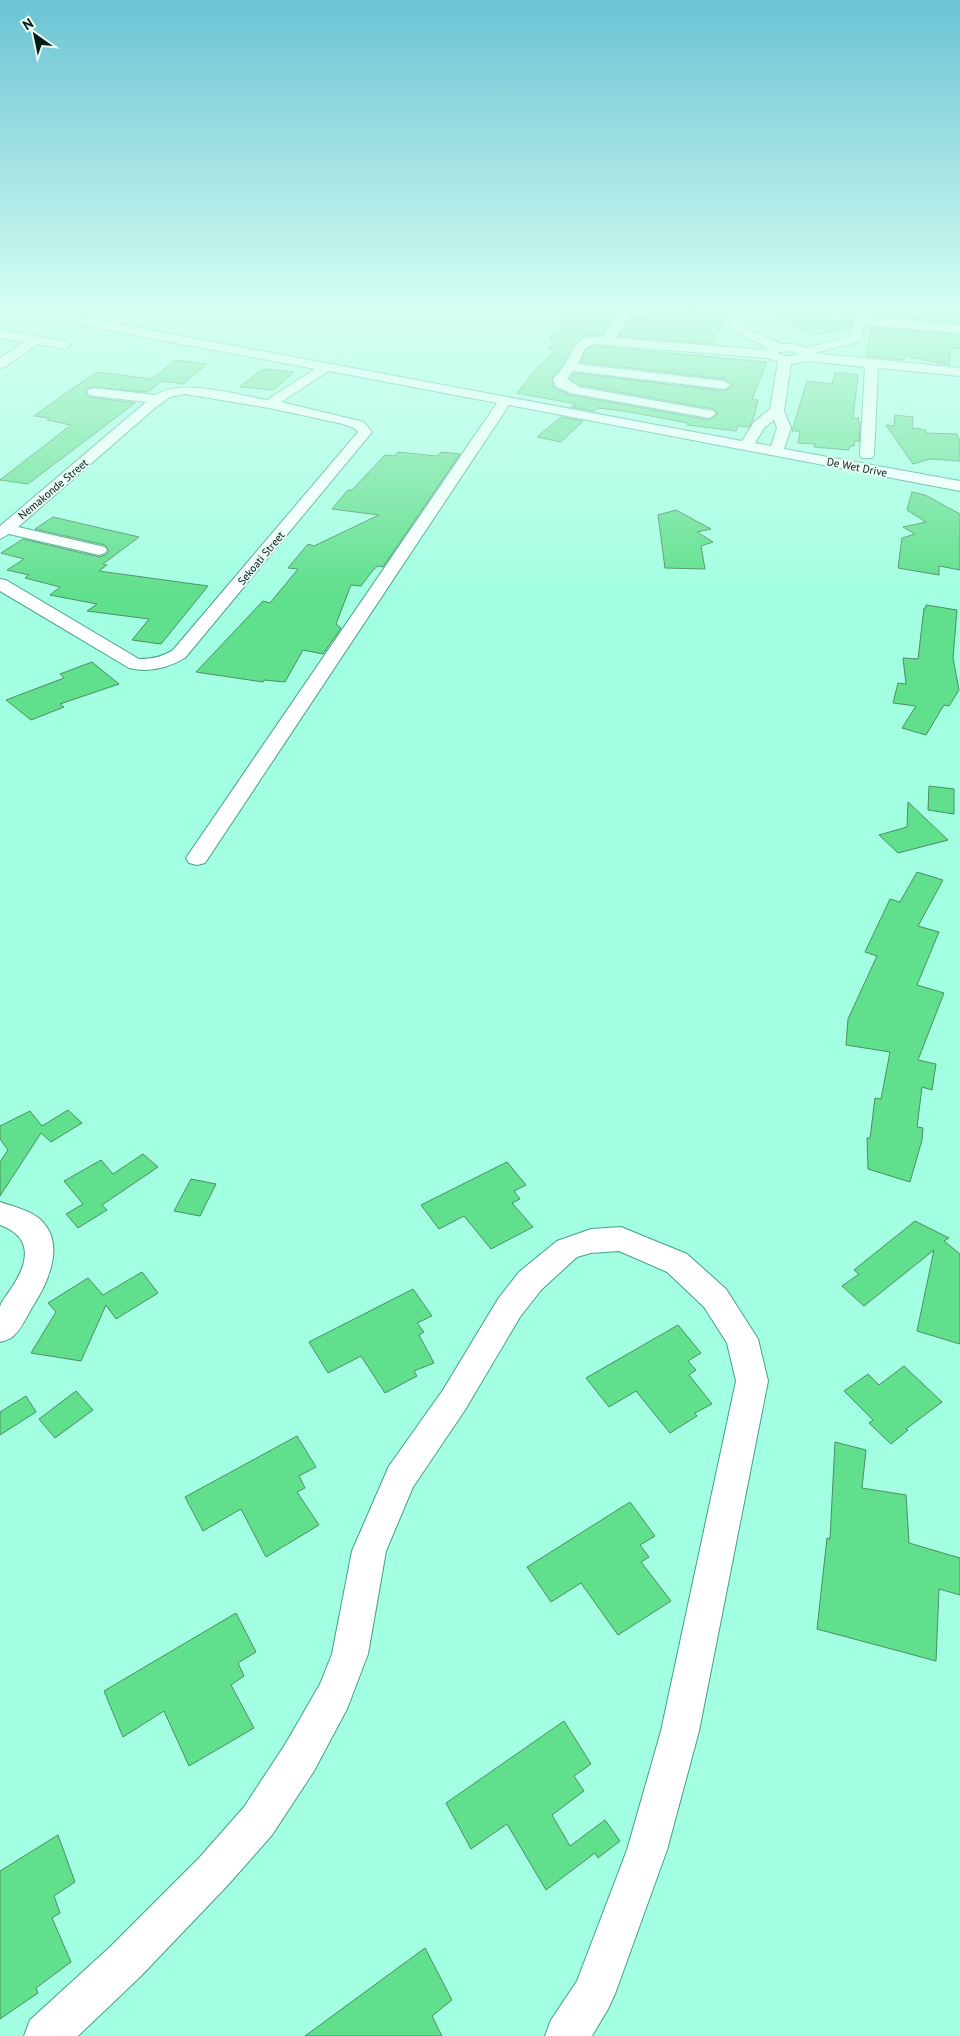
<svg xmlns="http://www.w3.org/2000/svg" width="960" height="2036" font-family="'PT Sans',sans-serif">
  <rect width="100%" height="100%" fill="#a3ffe2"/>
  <g fill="#60df8c" stroke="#4d8e61">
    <polygon points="572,309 608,309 605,314 615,315 603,335 586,336 576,342 561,367 552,378 554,388 570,395 709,420 718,414 714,409 580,385 570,379 574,373 724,391 733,386 724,379 581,362 586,349 594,346 767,362 752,399 758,400 753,420 749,427 738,426 736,431 687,425 688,423 624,411 598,408 594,411 571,407 576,404 517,393 536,369 556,350 548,349 555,339 549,339"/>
    <polygon points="651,309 704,312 705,309 730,309 712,344 619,336 631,316 646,318"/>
    <polygon points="760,309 807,311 808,309 814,309 839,323 840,309 856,309 851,328 815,335"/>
    <polygon points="872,309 960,309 956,321 960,323 870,316"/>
    <polygon points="871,327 960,335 960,348 951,348 949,365 905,356 904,360 866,356"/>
    <polygon points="175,360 207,364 183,384 162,381 148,392 89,387 85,391 89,397 135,403 28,484 0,480 71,425 47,420 50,418 34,416 86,379 98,372 152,379"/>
    <polygon points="269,369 294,372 274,390 240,387 261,370"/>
    <polygon points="835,372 858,375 853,418 859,418 858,422 860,422 859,442 855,440 854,446 850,446 849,450 814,447 815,444 798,443 800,431 792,431 807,381 832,384"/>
    <polygon points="895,415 913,417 912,428 926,430 925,433 957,434 960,442 960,461 930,459 913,464 886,425 894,426"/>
    <polygon points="561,417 583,421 561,442 537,437"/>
    <polygon points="398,452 437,456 441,452 460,454 383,567 378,566 374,569 361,586 351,585 336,624 341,628 323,654 303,650 285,682 264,680 263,682 196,672 263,601 270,603 298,569 288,568 308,544 314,546 379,515 332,509 348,490 352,490 385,455 395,456"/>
    <polygon points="912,492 925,495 960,514 960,570 939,566 939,575 898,568 902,538 915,534 903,527 926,522 907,510"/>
    <polygon points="676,510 711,529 697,532 713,542 701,546 705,569 665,568 658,515"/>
    <polygon points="53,517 139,537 103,564 107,565 99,571 208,586 161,644 132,640 149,619 87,611 97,604 50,595 60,587 25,578 29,575 7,570 24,559 1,553 23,539 99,557 106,555 109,551 105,545 35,529"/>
    <polygon points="926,605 957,610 953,658 959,690 949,706 944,705 926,735 902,728 916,706 893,703 898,683 906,684 903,658 918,659 924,608 926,608"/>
    <polygon points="92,662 119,684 60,704 64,707 31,720 6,700 64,678 60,674"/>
    <polygon points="929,786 954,789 954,814 928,810"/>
    <polygon points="908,802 948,840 898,853 879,835 907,827"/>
    <polygon points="917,872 943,880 918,926 939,932 917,985 944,993 918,1060 936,1064 932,1090 922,1087 917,1127 923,1128 922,1140 910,1182 868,1169 867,1138 870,1138 875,1098 881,1099 890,1052 846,1045 848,1019 877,956 865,952 890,899 900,902"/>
    <polygon points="68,1110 82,1123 51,1142 41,1133 0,1196 0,1162 8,1150 0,1139 0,1126 30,1111 42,1126"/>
    <polygon points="143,1154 158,1167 102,1205 107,1210 78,1228 66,1214 83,1204 64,1181 101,1160 113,1174"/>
    <polygon points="507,1162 526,1185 514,1191 520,1199 512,1203 533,1227 491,1249 464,1216 439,1229 421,1205"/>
    <polygon points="191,1179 216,1184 200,1216 174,1211"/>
    <polygon points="915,1221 949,1238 944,1241 960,1254 960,1344 917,1331 934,1250 864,1306 842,1286 859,1274 854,1270"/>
    <polygon points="142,1272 158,1293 116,1319 106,1305 81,1361 31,1353 56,1312 48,1303 88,1278 103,1295"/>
    <polygon points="413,1289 432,1316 417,1323 424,1332 419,1335 434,1363 414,1371 417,1376 385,1393 361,1356 328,1373 309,1342"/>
    <polygon points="678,1325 701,1353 688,1361 696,1370 689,1375 712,1404 695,1413 697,1416 670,1433 636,1391 609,1407 586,1378"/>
    <polygon points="904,1366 942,1402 906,1429 908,1430 891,1444 869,1423 873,1420 844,1391 868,1374 879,1385"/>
    <polygon points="76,1391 93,1410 55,1438 39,1419"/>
    <polygon points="26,1396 36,1412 0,1435 0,1412"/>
    <polygon points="297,1436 316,1467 299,1476 305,1488 297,1492 319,1525 266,1557 241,1509 203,1531 185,1497"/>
    <polygon points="835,1442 866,1450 862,1488 906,1495 909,1543 960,1558 960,1595 939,1589 936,1661 817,1629 827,1538 830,1539"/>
    <polygon points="630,1502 655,1536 640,1545 649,1557 641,1562 671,1601 618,1635 581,1583 551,1602 527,1567"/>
    <polygon points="236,1613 256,1652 238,1663 244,1676 231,1685 254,1728 189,1766 164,1711 123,1737 104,1691"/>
    <polygon points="564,1721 591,1764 574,1776 584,1791 552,1815 570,1846 605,1820 620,1841 598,1858 595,1853 546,1890 507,1824 471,1849 446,1803"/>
    <polygon points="58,1835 75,1882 54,1896 60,1913 52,1918 71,1962 36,1988 38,1993 0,2019 0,1871"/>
    <polygon points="425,1948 452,2000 432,2016 442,2036 305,2036"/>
  </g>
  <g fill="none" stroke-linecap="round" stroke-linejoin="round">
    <defs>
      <g id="minor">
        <path d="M11 309H38L742 441 754 422 770 409 778 362 767 358 594 344 585 348 578 364 724 381 731 385 724 389 573 371 567 379 579 387 714 411 716 414 709 418 570 393 555 386 553 379C557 375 561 371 564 366 578 346 573 335 604 337L621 309H633L616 338 765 350 768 348 733 331 730 326 737 309H749L742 326 781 344H794L806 348 849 337 856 321 858 309H870L868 318 960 325V333L866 325 858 342 814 353 960 368V376L878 368 874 455 872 458H862L860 455 865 367 808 361 791 364 784 411 791 428 784 449 960 481V491L509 405 205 863 197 865 189 863 186 858 497 403 329 371 281 402 364 422 372 432 185 658C168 668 148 673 129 668L0 591V579L6 580 139 659C152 659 162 657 173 650L358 432 354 428 343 424 269 408 185 394 170 397 155 408 18 527 105 547 107 550 105 553 99 555 9 534 0 539V526L146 402 94 396 89 395 87 392 89 389 94 388 156 395C181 378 238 395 267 400L315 369 17 313ZM784 351 794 352 801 355 786 356 777 353ZM774 420 777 428 771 446 755 443 764 428Z"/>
        <polygon points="0,330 65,341 71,345 65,349 37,344 5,367 0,368 0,358 24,342 0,338"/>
        <path d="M0 1202C12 1206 25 1209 36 1216 68 1239 49 1281 33 1306 27 1316 20 1332 11 1338 8 1340 3 1341 0 1342 0 1331 0 1318 0 1307 1 1301 9 1293 12 1287 29 1262 33 1237 0 1225Z"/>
        <polygon points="621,1227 687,1254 726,1289 758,1339 768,1381 699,1731 667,1850 615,1994 608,2009 592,2036 545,2036 551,2020 577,1981 627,1850 661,1731 736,1381 727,1343 704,1307 667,1272 619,1251 591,1253 577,1257 541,1290 520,1317 465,1410 413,1487 386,1551 368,1654 347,1709 314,1771 272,1835 227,1886 140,1977 78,2036 24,2036 30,2020 110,1947 199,1858 244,1807 286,1743 320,1684 332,1654 352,1551 389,1466 443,1390 498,1299 519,1272 557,1241 591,1229"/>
      </g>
    </defs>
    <use href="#minor" stroke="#42a086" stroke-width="2"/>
    <use href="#minor" fill="#fff" fill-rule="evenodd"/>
  </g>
  <linearGradient id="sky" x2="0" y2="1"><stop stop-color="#6bc3d4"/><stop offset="0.52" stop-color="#d6fff2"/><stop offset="1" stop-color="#d6fff2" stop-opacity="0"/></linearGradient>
  <rect width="960" height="595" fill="url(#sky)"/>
  <g text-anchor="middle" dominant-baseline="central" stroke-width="4" stroke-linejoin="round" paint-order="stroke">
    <g font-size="11" fill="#011d16" stroke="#eafbf5">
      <text transform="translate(857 467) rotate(11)">De Wet Drive</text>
      <text transform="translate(53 489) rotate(-40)">Nemakonde Street</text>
      <text transform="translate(261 558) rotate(-50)">Sekoati Street</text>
    </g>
  </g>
  <g transform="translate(35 35) rotate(327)" stroke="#eafbf5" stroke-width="4" paint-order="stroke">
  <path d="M0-4L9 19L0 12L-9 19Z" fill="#011d16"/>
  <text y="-8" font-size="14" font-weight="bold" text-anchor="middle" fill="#011d16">N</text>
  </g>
</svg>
